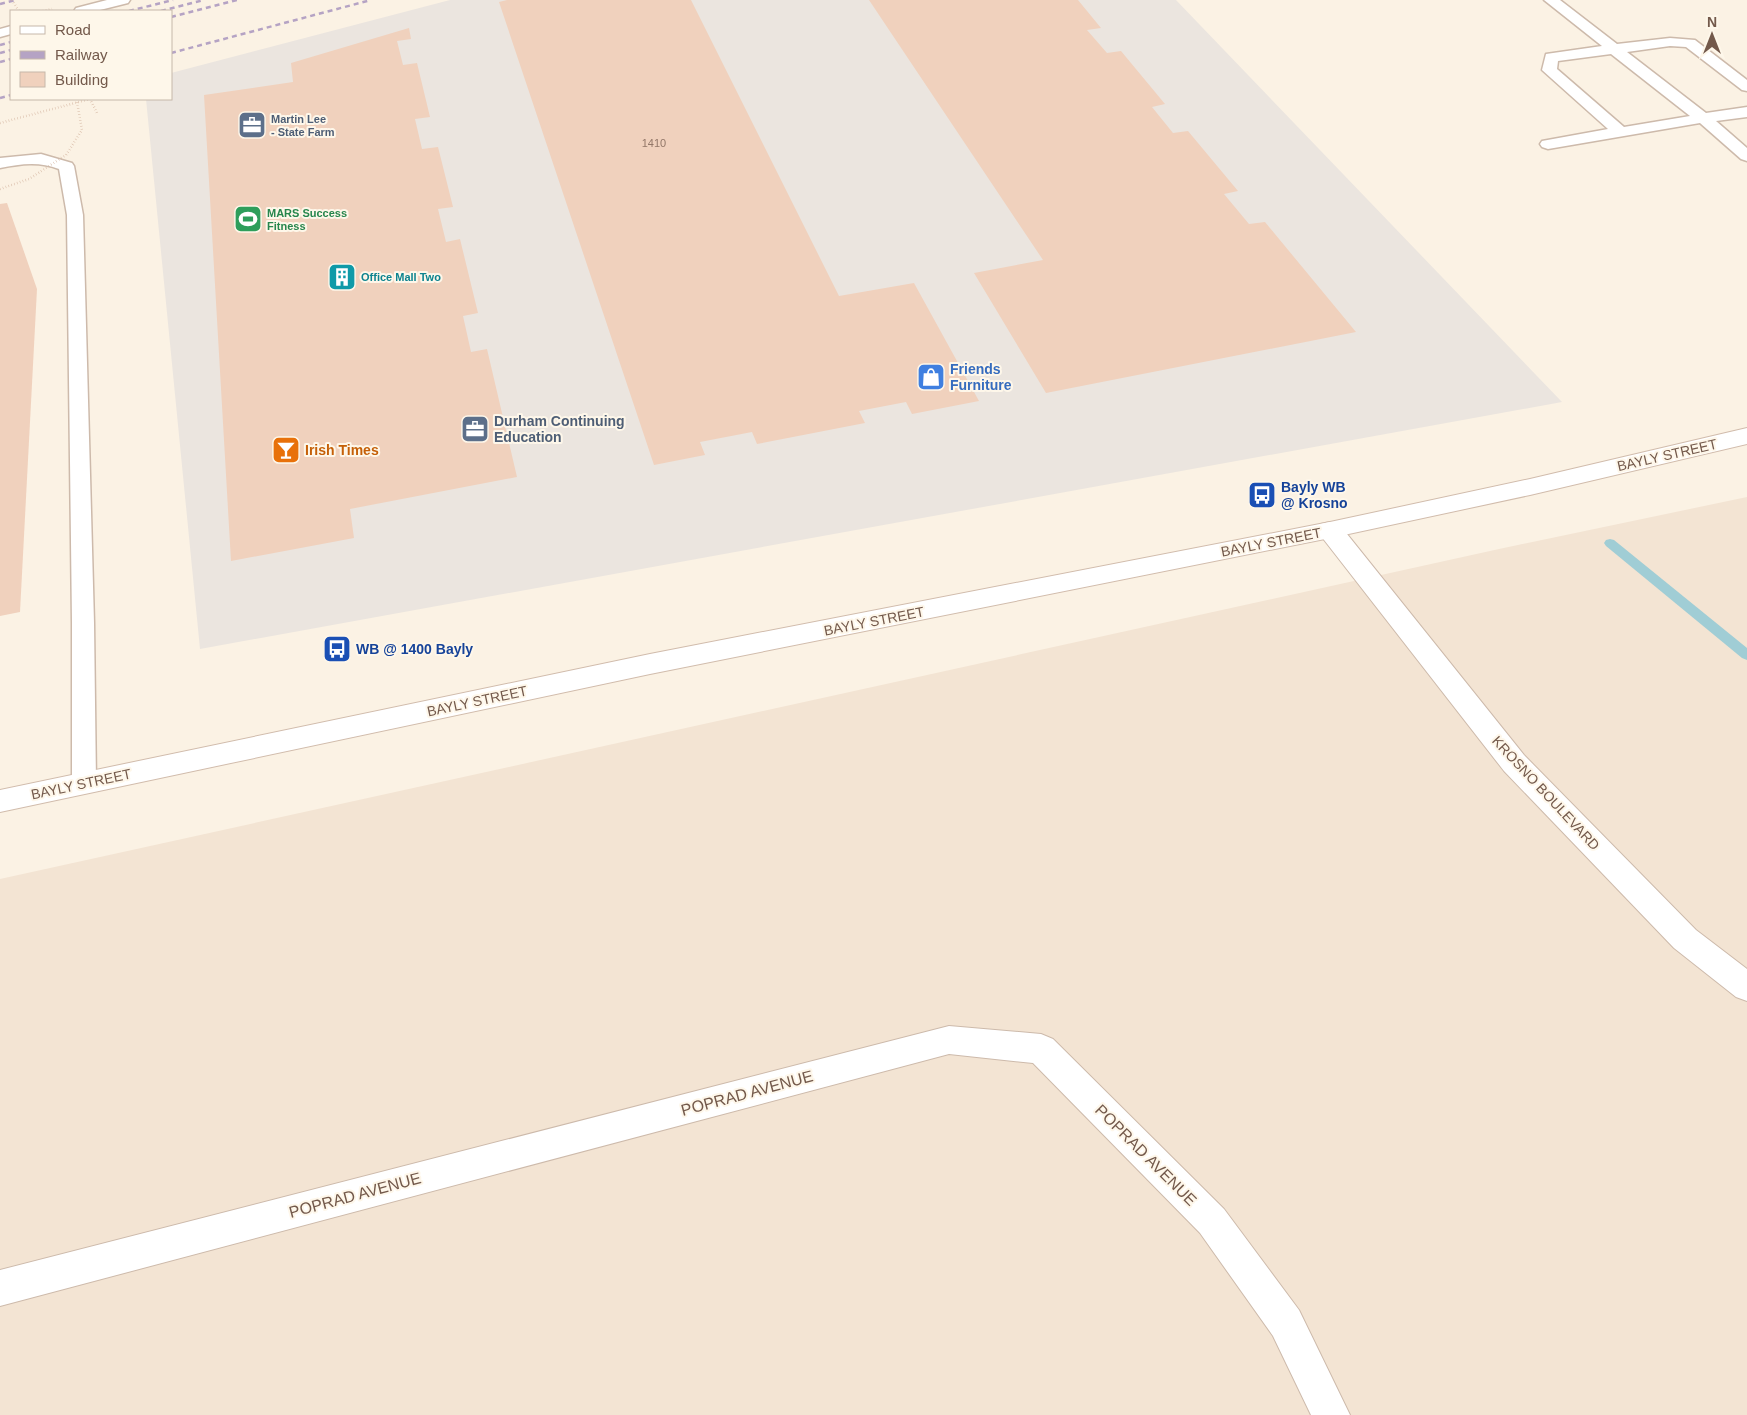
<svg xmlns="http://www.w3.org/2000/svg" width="1747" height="1415" font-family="Helvetica,sans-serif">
  <rect width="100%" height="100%" fill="#fbf2e4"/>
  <polygon fill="#f3e4d3" points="1747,497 1747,1415 0,1415 0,879 1499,549"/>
  <polygon fill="#ebe5df" points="450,0 1176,0 1562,402 200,649 146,99 171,99 171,73"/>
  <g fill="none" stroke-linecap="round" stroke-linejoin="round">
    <polygon fill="#a0cdd5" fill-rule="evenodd" points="1610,539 1614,540 1747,648 1747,660 1742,658 1606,546 1604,543 1606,540"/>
  </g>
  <g fill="#f0d1bd">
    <polygon points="507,0 691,0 839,296 914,283 979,401 912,414 906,402 859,411 865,423 757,444 752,432 700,442 705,455 654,465 499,2"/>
    <polygon points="869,0 1078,0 1101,28 1087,30 1107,53 1121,51 1165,104 1152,107 1173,133 1188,131 1238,191 1224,194 1249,224 1265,222 1356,332 1046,393 974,273 1043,260"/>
    <polygon points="409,28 411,39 397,41 403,65 417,63 430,117 415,119 422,149 438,147 453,207 438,209 446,242 460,239 478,313 463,316 471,352 487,349 517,477 350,509 354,538 231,561 204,95 293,82 291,63"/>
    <polygon points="7,203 37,289 20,612 0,616 0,204"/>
  </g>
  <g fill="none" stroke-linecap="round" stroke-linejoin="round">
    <defs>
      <g id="service">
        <polygon points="107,0 130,0 128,3 96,11 74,11 76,8"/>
        <path d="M1544 0H1560L1617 44 1670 38 1695 40 1747 80V91L1742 90 1686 47 1670 46 1627 52 1706 113 1747 107V117L1716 121 1747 148V161L1741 159 1700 123 1548 149 1542 147 1540 144 1542 141 1608 129 1542 70 1546 54 1602 46ZM1611 54 1690 116 1624 127 1557 69 1558 61Z"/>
        <polygon points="11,26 11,34 0,37 0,29"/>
        <path d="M41 154 72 163 74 166 83 215 94 623 96 783 92 790 84 792 76 790 72 783V623L67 215 59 169C39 161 20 164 0 168V158Z"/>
      </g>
      <g id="minor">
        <polygon points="1330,522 1339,524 1524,755 1696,930 1747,969 1747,1001 1736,997 1674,948 1504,771 1321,536 1318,530 1321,524"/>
        <polygon points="949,1026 1041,1034 1053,1039 1224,1209 1299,1310 1350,1415 1311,1415 1273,1336 1200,1233 1033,1063 949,1054 0,1306 0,1270"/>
      </g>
      <polygon id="secondary" points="1747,428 1747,444 1530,495 1330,538 650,674 0,812 0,790 650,654 1330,522 1530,479"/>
    </defs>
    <use href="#service" stroke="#cdbaab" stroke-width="3"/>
    <use href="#minor" stroke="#cdbaab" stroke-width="2"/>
    <use href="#secondary" stroke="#d1bcac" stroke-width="2"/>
    <g stroke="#d4b5a0" stroke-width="2.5" stroke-dasharray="0.5 2.5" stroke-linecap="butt">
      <polyline points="43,11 52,9"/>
      <polyline points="0,123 90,99 97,113"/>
    </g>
    <use href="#service" fill="#fff" fill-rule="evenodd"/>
    <use href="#minor" fill="#fff" fill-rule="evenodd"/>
    <use href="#secondary" fill="#fff" fill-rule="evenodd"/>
    <g stroke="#b5a3c4" stroke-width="2.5" stroke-dasharray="5 4" stroke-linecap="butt">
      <polyline points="0,4 16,0"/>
      <polyline points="129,11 173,0"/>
      <polyline points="161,11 204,0"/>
      <polyline points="171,17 237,0"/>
      <polyline points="0,45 11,42"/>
      <polyline points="0,53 11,50"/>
      <polyline points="171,53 371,0"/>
      <polyline points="0,62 11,59"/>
      <polyline points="0,98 11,95"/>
    </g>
    <g stroke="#d4b5a0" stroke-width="2.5" stroke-dasharray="0.5 2.5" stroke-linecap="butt">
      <polyline points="12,0 19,11"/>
      <polyline points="0,189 29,179 66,155 82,130 77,102"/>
    </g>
  </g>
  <defs>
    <symbol id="office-square" viewBox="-11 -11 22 22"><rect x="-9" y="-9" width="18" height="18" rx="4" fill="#5c6f8a" stroke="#fef7ea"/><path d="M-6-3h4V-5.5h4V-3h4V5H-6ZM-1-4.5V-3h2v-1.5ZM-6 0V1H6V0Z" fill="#fff"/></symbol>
    <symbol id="stadium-square" viewBox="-11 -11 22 22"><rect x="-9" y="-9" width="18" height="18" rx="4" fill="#2e9e5b" stroke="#fef7ea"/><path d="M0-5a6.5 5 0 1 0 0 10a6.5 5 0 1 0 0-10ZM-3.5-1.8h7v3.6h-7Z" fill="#fff"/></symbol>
    <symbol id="building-square" viewBox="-11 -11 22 22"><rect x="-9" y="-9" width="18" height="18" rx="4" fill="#0f9aa8" stroke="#fef7ea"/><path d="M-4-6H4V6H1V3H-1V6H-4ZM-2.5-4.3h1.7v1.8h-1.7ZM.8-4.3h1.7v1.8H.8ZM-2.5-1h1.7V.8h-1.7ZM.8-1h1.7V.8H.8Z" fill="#fff"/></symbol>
    <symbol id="shop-square" viewBox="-11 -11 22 22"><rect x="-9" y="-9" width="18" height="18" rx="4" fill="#3f7fe0" stroke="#fef7ea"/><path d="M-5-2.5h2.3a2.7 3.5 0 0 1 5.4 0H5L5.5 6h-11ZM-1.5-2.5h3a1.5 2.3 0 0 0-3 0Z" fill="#fff"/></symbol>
    <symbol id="bar-square" viewBox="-11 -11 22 22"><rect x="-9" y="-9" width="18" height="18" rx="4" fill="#e8710a" stroke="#fef7ea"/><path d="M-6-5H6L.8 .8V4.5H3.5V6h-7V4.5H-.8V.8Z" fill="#fff"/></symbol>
    <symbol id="bus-square" viewBox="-11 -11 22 22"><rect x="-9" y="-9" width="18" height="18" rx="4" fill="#1a4fb4" stroke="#fef7ea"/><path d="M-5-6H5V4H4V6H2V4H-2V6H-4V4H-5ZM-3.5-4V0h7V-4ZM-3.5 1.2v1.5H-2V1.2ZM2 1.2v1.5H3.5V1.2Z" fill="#fff"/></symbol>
  </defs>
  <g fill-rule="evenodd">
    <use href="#office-square" x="236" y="109" width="32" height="32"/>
    <use href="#stadium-square" x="232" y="203" width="32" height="32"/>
    <use href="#building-square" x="326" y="261" width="32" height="32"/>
    <use href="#shop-square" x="915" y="361" width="32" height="32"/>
    <use href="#office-square" x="459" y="413" width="32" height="32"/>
    <use href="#bar-square" x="270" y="434" width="32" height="32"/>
    <use href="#bus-square" x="1246" y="479" width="32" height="32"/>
    <use href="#bus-square" x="321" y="633" width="32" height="32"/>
  </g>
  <g text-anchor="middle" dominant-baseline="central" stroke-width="4" stroke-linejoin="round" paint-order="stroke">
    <g font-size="11" font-weight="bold" fill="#4e5e75" stroke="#fef7ea" text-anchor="start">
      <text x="271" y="119">Martin Lee<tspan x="271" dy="13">- State Farm</tspan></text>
    </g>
    <g font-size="11" fill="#927768">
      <text x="654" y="143">1410</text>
    </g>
    <g font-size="11" font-weight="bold" fill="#27864d" stroke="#fef7ea" text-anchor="start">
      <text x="267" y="213">MARS Success<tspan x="267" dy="13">Fitness</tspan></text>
    </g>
    <g font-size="11" font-weight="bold" fill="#0d838f" stroke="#fef7ea" text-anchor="start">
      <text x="361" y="277">Office Mall Two</text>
    </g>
    <g font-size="14" font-weight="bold" fill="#366cbe" stroke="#fef7ea" text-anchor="start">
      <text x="950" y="369">Friends<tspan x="950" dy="16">Furniture</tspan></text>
    </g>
    <g font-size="14" font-weight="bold" fill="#4e5e75" stroke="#fef7ea" text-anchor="start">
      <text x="494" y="421">Durham Continuing<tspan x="494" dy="16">Education</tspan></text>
    </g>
    <g font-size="14" font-weight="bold" fill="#c56008" stroke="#fef7ea" text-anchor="start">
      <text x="305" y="450">Irish Times</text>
    </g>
    <g font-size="14" fill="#73594b" stroke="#fef7ea">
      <text transform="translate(1667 455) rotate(-13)">BAYLY STREET</text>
      <text transform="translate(1271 542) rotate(-11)">BAYLY STREET</text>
      <text transform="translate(874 621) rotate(-11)">BAYLY STREET</text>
      <text transform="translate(477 701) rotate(-12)">BAYLY STREET</text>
      <text transform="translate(81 784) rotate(-12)">BAYLY STREET</text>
      <text transform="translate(1546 793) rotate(47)">KROSNO BOULEVARD</text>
    </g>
    <g font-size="14" font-weight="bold" fill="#164399" stroke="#fef7ea" text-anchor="start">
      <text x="1281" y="487">Bayly WB<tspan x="1281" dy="16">@ Krosno</tspan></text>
      <text x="356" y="649">WB @ 1400 Bayly</text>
    </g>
    <g font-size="16" fill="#73594b" stroke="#fef7ea">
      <text transform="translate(747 1093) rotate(-15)">POPRAD AVENUE</text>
      <text transform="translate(1146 1155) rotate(45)">POPRAD AVENUE</text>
      <text transform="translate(355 1195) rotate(-15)">POPRAD AVENUE</text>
    </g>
  </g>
  <rect x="10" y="10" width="162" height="90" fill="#fef7ea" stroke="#c6b8aa"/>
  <rect x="20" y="26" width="25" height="8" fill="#ffffff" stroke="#c6b8aa"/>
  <text x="55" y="35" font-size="15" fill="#73594b">Road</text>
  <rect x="20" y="51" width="25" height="8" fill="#b5a3c4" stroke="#c6b8aa"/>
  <text x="55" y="60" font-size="15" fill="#73594b">Railway</text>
  <rect x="20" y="72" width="25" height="15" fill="#f0d1bd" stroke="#c6b8aa"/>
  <text x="55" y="85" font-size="15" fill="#73594b">Building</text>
  <g transform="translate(1712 35)" stroke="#fef7ea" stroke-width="4" paint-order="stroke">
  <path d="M0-4L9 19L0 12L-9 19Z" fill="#73594b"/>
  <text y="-8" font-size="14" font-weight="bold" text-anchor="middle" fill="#73594b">N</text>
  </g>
</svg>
